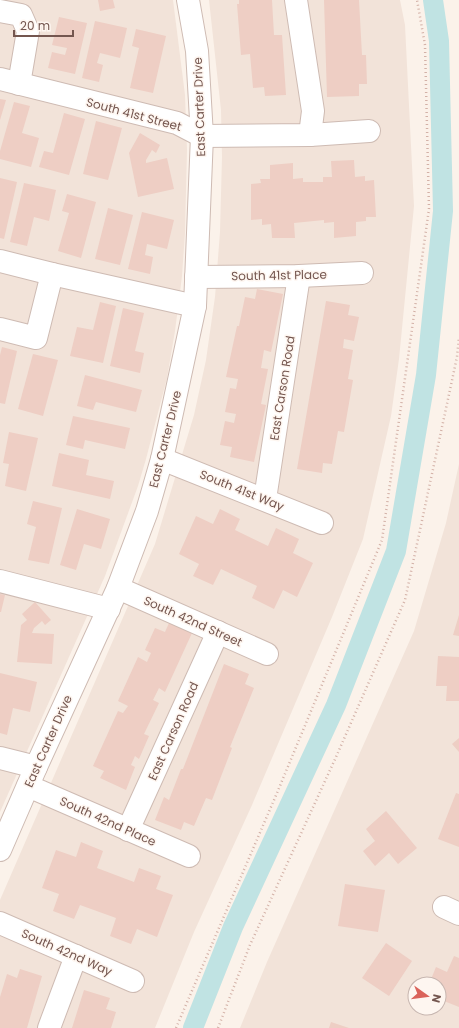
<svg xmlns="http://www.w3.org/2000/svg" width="459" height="1028" font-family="Poppins,sans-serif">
  <rect width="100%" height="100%" fill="#fbf2ea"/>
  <g fill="#f2e3d9" fill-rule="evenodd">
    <polygon points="0,0 173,0 185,95 187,150 185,233 182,276 175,331 167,378 146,459 138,486 105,576 0,812"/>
    <polygon points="209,0 400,0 405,25 414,206 399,359 391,416 363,539 332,617 252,805 194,932 155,1028 0,1028 0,900 155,544 194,415 206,360 215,297 220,232 222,157 221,110"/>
    <path d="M459 464V1028H240L267 962 414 631 446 523ZM415 984H439V1008H415Z"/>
  </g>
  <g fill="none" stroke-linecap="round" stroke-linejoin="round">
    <polyline stroke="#c0e3e3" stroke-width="20" points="193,1028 233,927 336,705 396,551 426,375 443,211 439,41 433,0"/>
  </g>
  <g fill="#eecec4">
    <polygon points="98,0 113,0 115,8 100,11"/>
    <polygon points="239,0 272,0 274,35 282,35 286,95 265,96 264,87 253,88 250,54 241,55 237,4 239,4"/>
    <polygon points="324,0 359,0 362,55 366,55 367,84 359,84 359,96 327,97"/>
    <polygon points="59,17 87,23 75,74 48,68 52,52 65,55 67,48 52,45"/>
    <polygon points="95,21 127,28 120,58 100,53 97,63 103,65 99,82 82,78"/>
    <polygon points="136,29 166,36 153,93 130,88 139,48 132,46"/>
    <polygon points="0,99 6,100 0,120"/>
    <polygon points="14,102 30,106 22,133 39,138 31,167 0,159 0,151"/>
    <polygon points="64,113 85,119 69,175 39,167 44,151 53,153"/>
    <polygon points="96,121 122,128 108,180 83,174"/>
    <polygon points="140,133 160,145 156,153 152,150 146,160 146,163 167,158 174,189 138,197 129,153"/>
    <polygon points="354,160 355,177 365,176 365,181 374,180 376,217 366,217 366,221 356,222 356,236 334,238 334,222 324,223 324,220 294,223 295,238 272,238 271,224 262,225 262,219 251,220 251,184 261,183 260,179 270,179 270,165 293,163 293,179 303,178 303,182 323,182 323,177 332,177 331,161"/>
    <polygon points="0,178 17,182 4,239 0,238"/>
    <polygon points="24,183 56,190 49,221 34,217 27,246 10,242"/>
    <polygon points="67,194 96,202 81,258 58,251 69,213 62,211"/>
    <polygon points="108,208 133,215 120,265 95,259"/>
    <polygon points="142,212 174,220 167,249 147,244 145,255 153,257 150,274 128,269"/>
    <polygon points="257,289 283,294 271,352 264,350 261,368 268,369 261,404 266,405 254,462 230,457 232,447 220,445 225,421 234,423 236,414 225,412 230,388 236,389 238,379 226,377 237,326 239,326 245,297 255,299"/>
    <polygon points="326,301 350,305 348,315 359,317 354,341 344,339 343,348 353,350 348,379 353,380 344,432 338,431 332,464 323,463 322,473 297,469"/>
    <polygon points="100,302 116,306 103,363 70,356 77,327 93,330"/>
    <polygon points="123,308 144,313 135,351 144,353 140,373 110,366"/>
    <polygon points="2,347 17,351 5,404 0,403 0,355"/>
    <polygon points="33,354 58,360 43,416 18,409"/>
    <polygon points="85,375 142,390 136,412 96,402 93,410 77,406"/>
    <polygon points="73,416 130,428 125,449 85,440 83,449 66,445"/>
    <polygon points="9,432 38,438 26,491 5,486 9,464 3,463"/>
    <polygon points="59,453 89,460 86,475 114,481 110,499 52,486"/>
    <polygon points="33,501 62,508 49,564 28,560 36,527 27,524"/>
    <polygon points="77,509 110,519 101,549 84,544 76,570 60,565"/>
    <polygon points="220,509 240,519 235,530 268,546 276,528 299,539 293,553 313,563 297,597 283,590 274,609 252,598 257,586 221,569 213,585 193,576 199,564 179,554 196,516 213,524"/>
    <polygon points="0,594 5,595 1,612 0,612"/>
    <polygon points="35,602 51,620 45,625 42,621 34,628 32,633 54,634 52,664 17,662 21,625 27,620 22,614"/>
    <polygon points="459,615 459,636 453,635"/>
    <polygon points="169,623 192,633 165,692 159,688 153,700 159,703 144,734 149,736 139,759 135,756 131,765 135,767 126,790 100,778 104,771 93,766 118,711 123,713 128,706 118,701 138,657 147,662 151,653 145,650 155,628 165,632"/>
    <polygon points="438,656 459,657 459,701 446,701 447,686 436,686"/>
    <polygon points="224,664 249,674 245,684 254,688 230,747 232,748 212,800 206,798 194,826 184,822 181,830 155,820 164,797 169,800 181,769 183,769"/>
    <polygon points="0,673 37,682 30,712 13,708 7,735 0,733"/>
    <polygon points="459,738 459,752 452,744"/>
    <polygon points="456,793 459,794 459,847 438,839"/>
    <polygon points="386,811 417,848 398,864 389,853 375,866 363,851 375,841 366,829"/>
    <polygon points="81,842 103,851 97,868 134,882 139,868 161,876 156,889 173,895 157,937 137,929 131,944 110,936 116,918 80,905 74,919 53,911 59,894 42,888 56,850 76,857"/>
    <polygon points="345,884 385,890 378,932 338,926"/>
    <polygon points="386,943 412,961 389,996 362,978"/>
    <polygon points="454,956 459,958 459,1007 439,999 439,984 429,984 436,967 447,972"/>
    <polygon points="20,969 42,976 27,1028 0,1028 0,997 7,974 17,978"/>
    <polygon points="84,990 110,998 106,1009 116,1012 111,1028 72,1028"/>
    <polygon points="331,1022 349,1028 329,1028"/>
  </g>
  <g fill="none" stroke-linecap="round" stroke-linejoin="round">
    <defs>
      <g id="street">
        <polyline points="296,0 313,111 310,135"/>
        <polyline points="0,11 21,15 28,31 19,84"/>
        <polyline points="0,79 177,123 202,136 310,135 369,131"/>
        <polyline points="0,261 52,274 195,306"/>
        <polyline points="196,277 299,276 362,273"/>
        <polyline points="0,329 36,338 52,274"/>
        <polyline points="162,459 322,523"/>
        <polyline points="265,499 299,276"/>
        <polyline points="0,581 109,609"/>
        <polyline points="118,588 267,654"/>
        <polyline points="0,758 36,767"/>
        <polyline points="28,786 189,856"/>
        <polyline points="128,830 218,632"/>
        <polyline points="0,850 36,767 118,588 147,511 162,459 195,306 202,136 197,51 188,0"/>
        <polyline points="444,907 459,914"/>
        <polyline points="0,923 133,981"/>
        <polyline points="49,1028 76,956"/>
      </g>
    </defs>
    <use href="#street" stroke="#cebbb3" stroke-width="24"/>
    <g stroke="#d3b1a7" stroke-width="2.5" stroke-dasharray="1 3" stroke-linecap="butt">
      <polyline points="176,1028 277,793 382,540 429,209 425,45 417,0"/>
      <polyline points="218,1028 250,945 336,757 405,600 457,357 459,337"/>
    </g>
    <use href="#street" stroke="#fff" stroke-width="22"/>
  </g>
  <g text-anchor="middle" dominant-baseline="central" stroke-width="3" stroke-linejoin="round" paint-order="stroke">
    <g font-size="12" fill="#74564f" stroke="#fef6f0">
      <text transform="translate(199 107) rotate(-92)">East Carter Drive</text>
      <text transform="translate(134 114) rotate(15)">South 41st Street</text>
      <text transform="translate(279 275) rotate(-1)">South 41st Place</text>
      <text transform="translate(282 388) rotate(-81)">East Carson Road</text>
      <text transform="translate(165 439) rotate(-76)">East Carter Drive</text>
      <text transform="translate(242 490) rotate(22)">South 41st Way</text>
      <text transform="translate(193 621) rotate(24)">South 42nd Street</text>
      <text transform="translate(173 731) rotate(-66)">East Carson Road</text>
      <text transform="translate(48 741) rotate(-66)">East Carter Drive</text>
      <text transform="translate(108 821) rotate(24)">South 42nd Place</text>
      <text transform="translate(67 952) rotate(24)">South 42nd Way</text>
    </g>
  </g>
  <g transform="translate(427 996) rotate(104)"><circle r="19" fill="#fef6f0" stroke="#c7b6b0"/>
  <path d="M0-3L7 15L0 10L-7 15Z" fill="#da635a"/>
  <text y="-6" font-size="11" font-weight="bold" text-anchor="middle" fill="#74564f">N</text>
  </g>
  <path d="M14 30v6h59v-6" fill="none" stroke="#74564f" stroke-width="2"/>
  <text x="20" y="30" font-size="12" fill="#74564f" stroke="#fef6f0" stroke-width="3" paint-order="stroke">20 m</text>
</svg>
